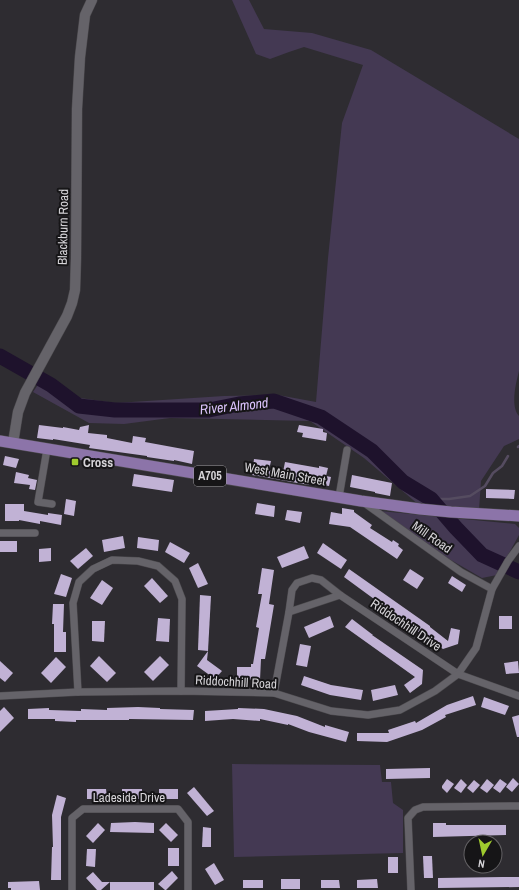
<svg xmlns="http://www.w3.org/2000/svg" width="519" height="890" font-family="'Archivo Narrow',sans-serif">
  <rect width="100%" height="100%" fill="#2e2c31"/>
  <g fill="#443953">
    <path d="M232 0H249L264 29 312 33 371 50 519 139V371C516 383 510 406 519 416V439L504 446 481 481 479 510 419 505 364 458 310 421 170 418 124 424 89 423 33 392 45 374 80 398 116 403 224 396 278 395 316 402 328 258 342 123 363 65 304 47 289 52 270 59 256 54Z"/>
    <polygon points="380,511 515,524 519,528 519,535 497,575 482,578 444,556"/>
    <polygon points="232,764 380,765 382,782 391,782 393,803 403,810 403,853 234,857"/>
  </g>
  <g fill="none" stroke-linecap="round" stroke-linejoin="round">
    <g stroke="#554c60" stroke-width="2.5">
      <polyline points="518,447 519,446"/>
      <polyline points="431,499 449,499 470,496 485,486 493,473 502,466 508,456"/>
    </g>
    <polyline stroke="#1e122c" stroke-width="15" points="0,356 51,385 79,406 115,410 209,410 239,404 274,401 321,417 372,451 403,482 431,499 456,528 482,555 519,572"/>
  </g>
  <g fill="#c1b2d5">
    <polygon points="39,425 63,428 63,427 79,430 80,427 89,425 88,433 107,435 107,438 132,443 133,436 146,438 145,442 194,451 192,464 174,460 174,461 147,457 147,456 89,448 90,445 53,439 53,440 37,438"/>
    <polygon points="299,425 323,429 323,432 327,433 326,441 302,437 303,433 297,432"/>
    <polygon points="5,456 19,459 16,468 3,465"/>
    <polygon points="254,459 271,461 269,470 283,472 285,462 319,468 319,466 328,468 326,476 331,477 329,486 309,483 309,485 252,475"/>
    <polygon points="16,472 29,475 28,478 37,480 35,490 29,489 30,485 14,483"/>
    <polygon points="134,474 174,480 172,492 132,486"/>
    <polygon points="352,475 392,483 390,496 375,493 375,492 350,487"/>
    <polygon points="486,489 515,490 514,499 486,498"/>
    <polygon points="66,499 76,501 74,516 64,514"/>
    <polygon points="257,503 275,506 274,517 255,514"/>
    <polygon points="5,504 24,504 24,511 48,515 48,513 62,515 61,525 40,521 40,524 19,520 19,521 5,521"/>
    <polygon points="342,508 354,510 354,512 372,525 370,528 392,542 393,540 399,544 398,546 403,550 397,559 350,527 329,524 331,512 342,514"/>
    <polygon points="287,510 302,512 300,523 285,520"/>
    <polygon points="123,536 125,548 104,552 102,540"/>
    <polygon points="138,537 159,540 158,551 137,548"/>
    <rect x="0" y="541" width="17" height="11"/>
    <polygon points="170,542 190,553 184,563 165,552"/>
    <polygon points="323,543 347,560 341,569 317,553"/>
    <polygon points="304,546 309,558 282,568 277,557"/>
    <polygon points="51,548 51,561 39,562 39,549"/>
    <polygon points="86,548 93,556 78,569 70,561"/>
    <polygon points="198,563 208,584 198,588 189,568"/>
    <polygon points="262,568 274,570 269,604 274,605 265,659 261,659 260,680 237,679 237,667 251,667 251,664 253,664 259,628 256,627 262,594 258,594"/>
    <polygon points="349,569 430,626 430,627 448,641 451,628 460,630 458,644 443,649 373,600 374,599 344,577"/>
    <polygon points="410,569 424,578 417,589 403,580"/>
    <polygon points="61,574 72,578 66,597 54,594"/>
    <polygon points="452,576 466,585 462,592 448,583"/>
    <polygon points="152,578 168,596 160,603 144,586"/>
    <polygon points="102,580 113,588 102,605 90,598"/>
    <polygon points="200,595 211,596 208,651 198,650"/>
    <polygon points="53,604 64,604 63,632 66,632 66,652 54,652 54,624 52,624"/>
    <polygon points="330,616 334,627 309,638 304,627"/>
    <rect x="499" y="616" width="13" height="13"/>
    <polygon points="158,618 170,619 169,642 156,641"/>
    <polygon points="352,619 373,635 372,635 423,670 422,684 410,693 404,685 415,677 345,627"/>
    <polygon points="92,621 105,621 104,642 92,641"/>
    <polygon points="300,644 311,646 307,667 296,665"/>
    <polygon points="208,651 207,660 222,671 215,679 197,666"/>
    <polygon points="99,656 116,673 107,682 90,666"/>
    <polygon points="160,656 169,665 153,681 144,672"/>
    <polygon points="56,657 66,667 51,683 41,673"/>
    <polygon points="0,661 13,673 5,682 0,678"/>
    <polygon points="518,661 519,673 506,674 504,663"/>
    <polygon points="304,676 331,685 363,690 361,700 330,695 301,685"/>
    <polygon points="395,685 398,695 373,701 371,690"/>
    <polygon points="473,696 476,705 445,715 446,717 422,730 387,742 357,741 357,733 389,733 388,730 415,721 416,723 447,705"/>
    <polygon points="484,697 509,706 505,715 481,707"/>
    <polygon points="4,707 14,718 0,732 0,711"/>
    <polygon points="138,707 160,708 160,709 194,710 193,720 129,719 129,720 76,720 76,722 55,721 55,719 28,719 28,709 49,708 49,710 81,711 81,709 107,710 107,708"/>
    <polygon points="238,708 264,709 297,716 325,727 325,725 349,732 346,742 309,732 288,724 288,725 260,719 260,721 233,719 205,721 205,711 238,709"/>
    <polygon points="519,715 519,737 517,737 512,717"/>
    <polygon points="430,768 430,778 386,779 386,769"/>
    <polygon points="513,778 519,784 512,792 506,787"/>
    <polygon points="447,779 454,784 447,793 442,788 442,786"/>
    <polygon points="461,779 467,785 461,793 454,788"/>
    <polygon points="487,779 494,785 487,793 480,788"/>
    <polygon points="500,779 507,784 500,793 493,788"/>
    <polygon points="474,780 480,785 473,793 467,788"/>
    <polygon points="194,787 214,811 207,816 187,793"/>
    <polygon points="87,789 106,789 107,799 87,799"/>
    <rect x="122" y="789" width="20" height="10"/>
    <rect x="159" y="789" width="19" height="10"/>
    <polygon points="57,795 66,798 61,817 61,880 51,880 52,847 53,847 52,815"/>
    <polygon points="135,822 154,823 154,833 110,832 111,823"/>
    <polygon points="98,823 105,830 93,843 86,836"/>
    <polygon points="166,823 178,835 171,842 159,830"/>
    <polygon points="433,823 446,823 446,825 506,825 506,835 433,837"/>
    <polygon points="203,827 211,828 211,847 202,847"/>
    <rect x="168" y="848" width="11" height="18"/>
    <polygon points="87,849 96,849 95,867 86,866"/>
    <polygon points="423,856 432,856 433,878 424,878"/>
    <rect x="388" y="857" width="10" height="16"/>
    <polygon points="214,863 224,880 215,885 205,869"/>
    <polygon points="172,871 178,878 166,890 165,890 158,884"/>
    <polygon points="93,872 102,882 154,882 154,890 110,890 110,882 101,890 97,890 86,878"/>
    <polygon points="502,877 519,877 519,887 438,888 438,878"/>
    <rect x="281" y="879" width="19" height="10"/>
    <polygon points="377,879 378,888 357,888 357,880"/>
    <rect x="243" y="880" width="20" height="8"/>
    <polygon points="321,880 339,880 340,888 321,888"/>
    <polygon points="39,881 40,890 11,890 11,888 8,888 8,882"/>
  </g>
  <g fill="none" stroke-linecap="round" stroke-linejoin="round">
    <defs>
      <g id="street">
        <polyline points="47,449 38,502 52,504"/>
        <polyline points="339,497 347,450"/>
        <polyline points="363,502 461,572 492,589"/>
        <polyline points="0,533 35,533"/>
        <polyline points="289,612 292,590 297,583 312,578 321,580 340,595"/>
        <polyline points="78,692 73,603 79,582 93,569 112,560 138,561 158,566 175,581 182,599 181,691"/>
        <polyline points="274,693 289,612 340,595 458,674 476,648 492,589 508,561 519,546"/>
        <polyline points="0,696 78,692 181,691 274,693 331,711 368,715 400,710 435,691 458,674 519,696"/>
        <polyline points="72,890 72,818 83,809 178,809 188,822 188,890"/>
        <polyline points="411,890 408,818 415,810 423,807 519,806"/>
      </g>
      <polyline id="secondary" points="13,443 18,412 25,393 67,316 72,303 75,290 76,258 77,109 80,57 85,15 92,0"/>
      <polyline id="primary" points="0,441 361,501 420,509 451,512 519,516"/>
    </defs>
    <use href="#street" stroke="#4c4a4e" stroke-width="8"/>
    <use href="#secondary" stroke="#4c4a4e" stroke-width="11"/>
    <use href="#primary" stroke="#4c4a4e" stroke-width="12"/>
    <use href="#street" stroke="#656369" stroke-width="7"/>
    <use href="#secondary" stroke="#656369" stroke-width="10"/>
    <use href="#primary" stroke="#8c74a9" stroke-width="11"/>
  </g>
  <rect fill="#9fca2e" stroke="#161517" stroke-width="1.5" x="71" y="458" width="8" height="8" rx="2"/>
  <g text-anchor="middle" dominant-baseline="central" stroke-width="4" stroke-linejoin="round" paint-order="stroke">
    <rect fill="#161517" stroke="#9c9b9e" stroke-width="1" x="194" y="466" width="32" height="20" rx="3"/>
    <g font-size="12" font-weight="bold" fill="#d6d4d8">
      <text x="210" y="476">A705</text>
    </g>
    <g font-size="13" fill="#d6d4d8" stroke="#161517">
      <text transform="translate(63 227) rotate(-89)">Blackburn Road</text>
      <text transform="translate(285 474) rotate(10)">West Main Street</text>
      <text transform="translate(432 537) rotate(35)">Mill Road</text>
      <text transform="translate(406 625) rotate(34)">Riddochhill Drive</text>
      <text transform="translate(236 682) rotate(3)">Riddochhill Road</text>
      <text x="129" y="797">Ladeside Drive</text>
    </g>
    <g font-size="13" font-weight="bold" fill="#d6d4d8" stroke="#161517" text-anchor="start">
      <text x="83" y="462">Cross</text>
    </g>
    <g font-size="14" font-style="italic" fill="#dac2fa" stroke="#161517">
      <text transform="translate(234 406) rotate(-6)">River Almond</text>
    </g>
  </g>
  <g transform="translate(483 854) rotate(189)"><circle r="19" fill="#161517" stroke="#636164"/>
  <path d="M0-3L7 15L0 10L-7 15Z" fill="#9fca2e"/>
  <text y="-6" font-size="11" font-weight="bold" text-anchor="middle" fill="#d6d4d8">N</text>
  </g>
</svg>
